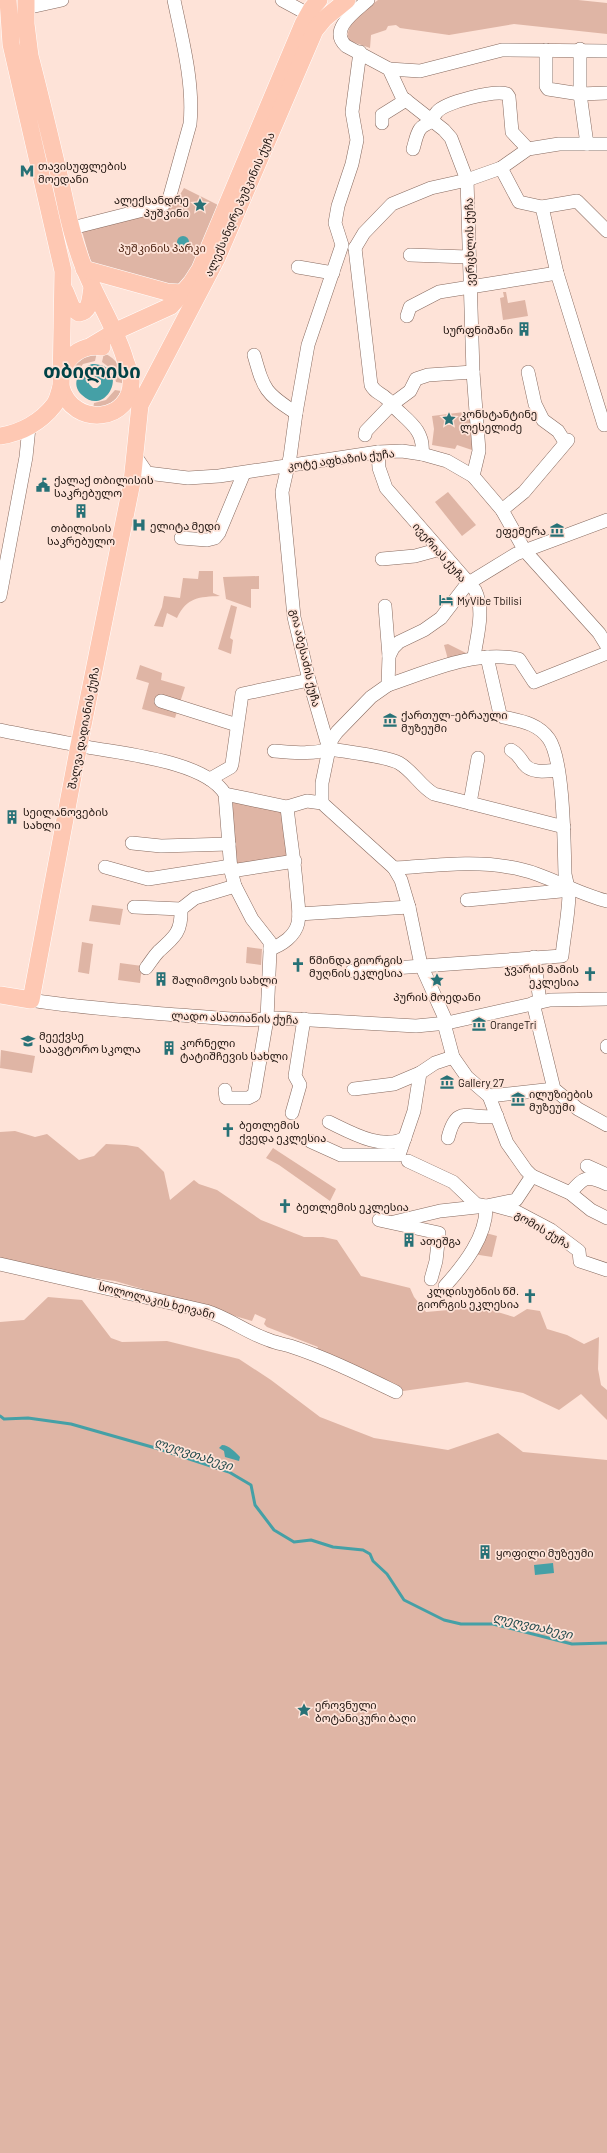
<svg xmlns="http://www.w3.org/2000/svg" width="607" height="2153" font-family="Barlow,'Noto Sans Georgian',sans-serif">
  <rect width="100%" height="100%" fill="#fee3d8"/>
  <g fill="#dfb5a5">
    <path d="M378 0H578L607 3V34L514 24 449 35 400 28 396 25 388 26 386 30 371 35 370 48 350 41C340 27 369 7 378 0Z"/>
    <polygon points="184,188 220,206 192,275 175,287 91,263 82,231 171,204 176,201"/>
    <polygon points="503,292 506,292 508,303 525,300 528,316 503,320 500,298 504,297"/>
    <polygon points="97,352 95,361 83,364 75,375 71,374 77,361"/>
    <path d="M104 353C117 359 123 369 122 383L116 382 113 370 102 362Z"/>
    <path d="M115 390 121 391C114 404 107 406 93 409L94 403 106 400Z"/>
    <polygon points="472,411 475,451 457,445 455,449 432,445 434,429 432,416"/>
    <polygon points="448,492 476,525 462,536 435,502"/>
    <path d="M199 571H213V593L220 596C199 597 187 597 177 618L167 613 163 627 154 626 162 607 164 596 180 598 183 578 198 579Z"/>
    <polygon points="259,576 259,589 251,589 251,608 226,599 223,577"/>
    <polygon points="231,605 237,607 230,638 233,640 231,654 218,649"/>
    <polygon points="448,644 472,656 449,663 444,645"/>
    <polygon points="140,665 162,673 161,680 185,687 175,718 142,709 149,683 136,679"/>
    <polygon points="227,797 285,809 290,859 233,868"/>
    <polygon points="92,905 123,909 120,925 89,921"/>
    <polygon points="82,942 93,944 89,974 78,972"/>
    <polygon points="247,947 262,949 261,965 246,963"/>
    <polygon points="120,963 142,966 140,983 118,980"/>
    <polygon points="1,1050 35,1056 32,1073 0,1068"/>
    <polygon points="15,1131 35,1137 47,1134 79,1160 94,1156 106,1144 126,1145 138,1147 143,1151 164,1172 170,1200 194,1180 199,1184 217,1190 261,1220 304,1237 323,1237 337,1240 361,1276 410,1288 414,1297 426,1312 460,1309 491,1310 514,1317 527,1309 540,1311 547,1329 567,1335 584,1344 599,1337 598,1369 601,1385 607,1390 607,1420 581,1394 559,1410 523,1393 467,1382 396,1392 315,1355 318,1347 267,1327 264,1324 266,1319 255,1314 252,1321 115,1281 0,1264 0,1132"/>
    <polygon points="273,1148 336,1189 330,1201 279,1165 266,1158"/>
    <polygon points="482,1232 497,1236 492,1257 473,1254"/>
    <polygon points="48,1297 82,1300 111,1338 122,1342 167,1341 239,1359 271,1380 320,1417 374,1438 448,1450 498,1433 523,1452 607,1460 607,2153 0,2153 0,1322 24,1320"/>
  </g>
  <g fill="#45a0a6" fill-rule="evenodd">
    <circle cx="183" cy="242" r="6"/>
    <path d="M92 364C132 364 107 419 82 395 70 384 79 369 92 364ZM94 376 101 380V384L97 388H93L89 384V380Z"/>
    <path d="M222 1445C229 1445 235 1452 240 1457L239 1461 225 1457 224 1451 219 1448Z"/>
    <polygon points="553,1563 554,1573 535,1575 534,1565"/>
  </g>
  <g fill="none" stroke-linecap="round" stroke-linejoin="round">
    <polyline stroke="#45a0a6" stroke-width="3" points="0,1416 4,1419 28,1418 71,1424 159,1449 229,1472 251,1485 255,1505 274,1530 294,1542 311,1540 333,1547 363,1550 370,1554 373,1561 387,1574 404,1600 444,1620 461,1624 493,1624 572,1644 607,1643"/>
    <defs>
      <g id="minor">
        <polyline points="282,0 308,14"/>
        <path d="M368 0C356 11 328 29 346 46L389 69 402 97 444 130 451 138 467 180 473 372 479 451 473 476"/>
        <polyline points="26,8 62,0"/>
        <polyline points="580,49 580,94 587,144"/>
        <polyline points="546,50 546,86 548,89 580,94 607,93"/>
        <polyline points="389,69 420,71 502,50 607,51"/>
        <polyline points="382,123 382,115 406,100"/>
        <path d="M413 149C415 143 416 135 420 129 423 125 426 125 430 122 433 120 434 115 437 112 445 102 494 90 507 94L509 97 512 132 528 149"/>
        <polyline points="501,168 519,202 542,207 577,201 607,231"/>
        <polyline points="542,207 557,273 604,425"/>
        <path d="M72 228 163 205 169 199 190 124C194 83 182 39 174 0"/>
        <polyline points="355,248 364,233 392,204 431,188 467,180 501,168 528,149 559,144 607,144"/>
        <path d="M355 248 371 385C375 393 381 393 387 399 390 401 391 404 393 406 408 421 425 430 422 454"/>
        <polyline points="410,255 468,257"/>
        <polyline points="298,267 333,273"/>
        <polyline points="407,316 410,307 439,292 557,273"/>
        <path d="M254 355C264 390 265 393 296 413"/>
        <polyline points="528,372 535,404 543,420 558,431 565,442"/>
        <polyline points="365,435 366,431 391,405 410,391 416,379 428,375 473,372"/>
        <path d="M378 452 379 468 386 488 475 590C485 611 477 635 474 657"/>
        <polyline points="136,457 147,473 188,478 219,476 378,452 402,451 422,454 447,461 473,476 502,510 525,551 599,633 607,646"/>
        <polyline points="502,510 524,492 568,440"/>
        <polyline points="181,538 207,540 215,538 219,533 244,473"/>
        <polyline points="382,559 415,556 437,550"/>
        <polyline points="0,596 26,457 29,427"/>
        <polyline points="385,606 389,656"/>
        <path d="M388 685C430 671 474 650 519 659L534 682 607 653"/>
        <polyline points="161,701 237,725"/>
        <path d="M0 730C29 736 58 741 87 747 123 754 205 761 225 794L231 871 235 886 252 919 270 942V951L267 1019 254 1095 248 1098H226L225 1090"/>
        <polyline points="329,749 332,739 337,732 371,697 388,685 389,656 393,648 399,642 424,630 441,618 467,584 516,554 607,520"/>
        <path d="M511 750C518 754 520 758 524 764 532 774 546 771 558 770"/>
        <path d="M274 751C292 752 312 755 329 749 344 751 388 757 399 763 413 771 420 786 434 794L564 827"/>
        <polyline points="210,779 231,767 232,764 242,694 309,680"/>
        <polyline points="225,794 287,807 307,801 322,803 394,868 401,880 409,907 421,965 447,1023 445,1027 453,1057 467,1077 489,1096 507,1143 526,1170 532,1176 570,1193 591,1210 607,1218"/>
        <polyline points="322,803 322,783 329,749 309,680 294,617 282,492 290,457 296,413 308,345 342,245 335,223 338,206 352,164 357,140 352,112 360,52"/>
        <polyline points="470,803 478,758"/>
        <polyline points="132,843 161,846 229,844"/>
        <polyline points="105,867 148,879 231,866"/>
        <path d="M394 868C432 866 472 860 509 867 544 872 574 893 607 901"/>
        <polyline points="231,871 295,861"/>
        <polyline points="467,900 561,891 567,886"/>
        <polyline points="134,907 181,909 195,898 235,886"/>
        <polyline points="299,914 409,907"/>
        <path d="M270 949C282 945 295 936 298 923 300 913 298 902 297 893 295 864 290 836 287 807"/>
        <polyline points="534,957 540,1002"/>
        <path d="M146 968C150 963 154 956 159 951 175 937 182 931 181 909"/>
        <path d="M352 971 562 956C564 935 569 913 569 892 568 886 566 880 565 874 564 845 564 761 549 739 538 723 520 721 503 717L500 714 487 657"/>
        <path d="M31 1000C80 1008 130 1011 179 1015 211 1017 244 1022 276 1018L416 1026 447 1023 550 1000 607 999"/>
        <polyline points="533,1003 554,1089 578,1109 607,1125"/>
        <polyline points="607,1047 607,1046"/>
        <polyline points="354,1089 394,1084 420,1073 435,1063 453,1057"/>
        <polyline points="489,1096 554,1089"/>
        <polyline points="292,1113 300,1085 295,1076 304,1019"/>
        <path d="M329 1122C350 1132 382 1151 405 1138"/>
        <path d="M448 1138C457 1102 469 1121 497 1116"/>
        <polyline points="310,1141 341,1155 399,1155 414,1111 420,1073"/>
        <path d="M408 1161 453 1182 476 1204 486 1206C487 1236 464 1265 445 1286"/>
        <polyline points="587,1166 607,1175"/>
        <path d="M570 1193C585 1176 587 1175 607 1184"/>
        <polyline points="496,1206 515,1211 551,1230 579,1251 580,1261 607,1270"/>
        <polyline points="379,1220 439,1233 436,1261 431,1279"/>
        <polyline points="394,1222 440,1211 486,1206 516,1200 532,1176"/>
        <path d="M0 1264 206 1311C229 1318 247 1333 269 1340 276 1343 283 1344 290 1346 327 1358 361 1375 396 1392"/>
      </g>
      <g id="major">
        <path d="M8 0 11 44 63 271 61 387C73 429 134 422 131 379 130 371 126 364 124 356 112 319 89 288 78 251 70 229 66 205 61 183 51 141 41 98 30 56L26 24V0"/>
        <polyline points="84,269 167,292 183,293"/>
        <path d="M65 291 72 308 79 313C91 311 90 298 92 288"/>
        <polyline points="91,346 116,331 171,306 191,283 200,269 303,24 312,8 319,0"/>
        <path d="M62 370C70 354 84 344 102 347"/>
        <path d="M0 436C21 433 41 422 54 405 58 400 59 392 61 387"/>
        <polyline points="0,995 31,1000 78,750 132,482 140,405 217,258 315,30 324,19 347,0"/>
      </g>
    </defs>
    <use href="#minor" stroke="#876a5f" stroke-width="14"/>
    <use href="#major" stroke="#fff" stroke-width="18"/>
    <use href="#minor" stroke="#fff" stroke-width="13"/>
    <use href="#major" stroke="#fec8b3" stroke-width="17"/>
  </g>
  <defs>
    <symbol id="metro-bare" viewBox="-9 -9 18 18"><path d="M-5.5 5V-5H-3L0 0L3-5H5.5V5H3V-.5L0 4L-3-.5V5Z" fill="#277176" stroke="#fee3d8" stroke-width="2.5" paint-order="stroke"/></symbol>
    <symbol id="sight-bare" viewBox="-9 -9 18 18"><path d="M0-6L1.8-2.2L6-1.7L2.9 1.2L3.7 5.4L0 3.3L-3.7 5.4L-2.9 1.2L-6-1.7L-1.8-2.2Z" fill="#277176" stroke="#fee3d8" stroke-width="2.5" paint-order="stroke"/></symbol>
    <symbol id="building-bare" viewBox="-9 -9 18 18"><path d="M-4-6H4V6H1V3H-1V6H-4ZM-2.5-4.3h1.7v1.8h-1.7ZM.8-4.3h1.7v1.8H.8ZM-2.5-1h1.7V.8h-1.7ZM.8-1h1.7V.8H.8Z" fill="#277176" stroke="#fee3d8" stroke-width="2.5" paint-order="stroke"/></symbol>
    <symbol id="civic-bare" viewBox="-9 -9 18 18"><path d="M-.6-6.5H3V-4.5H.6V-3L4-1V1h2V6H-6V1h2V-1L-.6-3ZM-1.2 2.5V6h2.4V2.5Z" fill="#277176" stroke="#fee3d8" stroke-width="2.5" paint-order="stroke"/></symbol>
    <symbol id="hospital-bare" viewBox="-9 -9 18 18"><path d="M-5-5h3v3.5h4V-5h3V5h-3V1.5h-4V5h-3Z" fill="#277176" stroke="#fee3d8" stroke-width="2.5" paint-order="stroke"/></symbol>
    <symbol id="museum-bare" viewBox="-9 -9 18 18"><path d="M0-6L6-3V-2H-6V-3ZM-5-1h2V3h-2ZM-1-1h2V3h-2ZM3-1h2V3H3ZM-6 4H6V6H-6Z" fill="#277176" stroke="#fee3d8" stroke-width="2.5" paint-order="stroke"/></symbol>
    <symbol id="hotel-bare" viewBox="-9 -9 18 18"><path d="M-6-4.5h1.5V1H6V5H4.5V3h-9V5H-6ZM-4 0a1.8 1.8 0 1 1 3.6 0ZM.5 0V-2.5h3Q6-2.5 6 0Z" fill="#277176" stroke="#fee3d8" stroke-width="2.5" paint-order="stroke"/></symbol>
    <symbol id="church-bare" viewBox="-9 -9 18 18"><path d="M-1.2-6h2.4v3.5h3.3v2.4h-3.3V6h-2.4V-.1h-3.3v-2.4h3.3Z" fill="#277176" stroke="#fee3d8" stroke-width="2.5" paint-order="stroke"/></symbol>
    <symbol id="school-bare" viewBox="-9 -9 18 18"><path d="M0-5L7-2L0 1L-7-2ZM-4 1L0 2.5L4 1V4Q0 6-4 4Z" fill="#277176" stroke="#fee3d8" stroke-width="2.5" paint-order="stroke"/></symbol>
  </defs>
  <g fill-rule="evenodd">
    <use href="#metro-bare" x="17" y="161" width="20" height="20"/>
    <use href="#sight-bare" x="190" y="195" width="20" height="20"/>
    <use href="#building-bare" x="514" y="319" width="20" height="20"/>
    <use href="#sight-bare" x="439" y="409" width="20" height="20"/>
    <use href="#civic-bare" x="33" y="475" width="20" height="20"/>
    <use href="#building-bare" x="71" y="501" width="20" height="20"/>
    <use href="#hospital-bare" x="129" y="515" width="20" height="20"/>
    <use href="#museum-bare" x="547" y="520" width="20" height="20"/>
    <use href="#hotel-bare" x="436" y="590" width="20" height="20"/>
    <use href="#museum-bare" x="380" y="710" width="20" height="20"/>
    <use href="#building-bare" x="2" y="807" width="20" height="20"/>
    <use href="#church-bare" x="288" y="955" width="20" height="20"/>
    <use href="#church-bare" x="580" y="964" width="20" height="20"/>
    <use href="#building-bare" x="151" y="969" width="20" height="20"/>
    <use href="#sight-bare" x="427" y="970" width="20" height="20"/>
    <use href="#museum-bare" x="469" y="1014" width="20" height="20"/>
    <use href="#school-bare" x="18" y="1031" width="20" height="20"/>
    <use href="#building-bare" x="159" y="1038" width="20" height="20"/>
    <use href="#museum-bare" x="437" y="1072" width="20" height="20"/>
    <use href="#museum-bare" x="508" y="1089" width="20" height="20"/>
    <use href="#church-bare" x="218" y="1120" width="20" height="20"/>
    <use href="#church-bare" x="275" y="1196" width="20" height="20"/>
    <use href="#building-bare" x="399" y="1230" width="20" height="20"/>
    <use href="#church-bare" x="520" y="1286" width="20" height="20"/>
    <use href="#building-bare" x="475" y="1542" width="20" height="20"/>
    <use href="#sight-bare" x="294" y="1700" width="20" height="20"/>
  </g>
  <g text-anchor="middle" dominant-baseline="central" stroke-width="3.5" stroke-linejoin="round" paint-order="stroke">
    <g font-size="11" fill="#1e130e" stroke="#fee3d8" text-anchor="start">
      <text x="38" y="165">თავისუფლების<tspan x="38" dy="13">მოედანი</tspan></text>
      <text x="189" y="199" text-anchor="end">ალექსანდრე<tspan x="189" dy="13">პუშკინი</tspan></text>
      <text x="513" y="329" text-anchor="end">სურფნიშანი</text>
      <text x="460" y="413">კონსტანტინე<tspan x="460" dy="13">ლესელიძე</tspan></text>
      <text x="54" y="479">ქალაქ თბილისის<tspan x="54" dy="13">საკრებულო</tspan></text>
      <text x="150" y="525">ელიტა მედი</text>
      <text x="81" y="527" text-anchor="middle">თბილისის<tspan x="81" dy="13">საკრებულო</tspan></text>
      <text x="546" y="530" text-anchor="end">ეფემერა</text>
      <text x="457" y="600">MyVibe Tbilisi</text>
      <text x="401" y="714">ქართულ-ებრაული<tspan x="401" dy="13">მუზეუმი</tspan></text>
      <text x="23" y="811">სეილანოვების<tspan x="23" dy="13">სახლი</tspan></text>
      <text x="309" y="959">წმინდა გიორგის<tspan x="309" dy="13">მუღნის ეკლესია</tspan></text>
      <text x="579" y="968" text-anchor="end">ჯვარის მამის<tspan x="579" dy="13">ეკლესია</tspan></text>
      <text x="172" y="979">შალიმოვის სახლი</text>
      <text x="437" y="996" text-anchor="middle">პურის მოედანი</text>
      <text x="490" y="1024">OrangeTri</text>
      <text x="39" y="1035">მეექვსე<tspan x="39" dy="13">საავტორო სკოლა</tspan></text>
      <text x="180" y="1042">კორნელი<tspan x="180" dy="13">ტატიშჩევის სახლი</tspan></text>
      <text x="458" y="1082">Gallery 27</text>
      <text x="529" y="1093">ილუზიების<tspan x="529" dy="13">მუზეუმი</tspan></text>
      <text x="239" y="1124">ბეთლემის<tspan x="239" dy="13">ქვედა ეკლესია</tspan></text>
      <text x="296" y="1206">ბეთლემის ეკლესია</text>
      <text x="420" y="1240">ათეშგა</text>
      <text x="519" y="1290" text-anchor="end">კლდისუბნის წმ.<tspan x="519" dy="13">გიორგის ეკლესია</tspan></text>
      <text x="496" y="1552">ყოფილი მუზეუმი</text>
      <text x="315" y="1704">ეროვნული<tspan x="315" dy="13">ბოტანიკური ბაღი</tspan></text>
    </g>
    <g font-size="11" fill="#1e130e" stroke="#fee3d8">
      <text transform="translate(239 204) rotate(-66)">ალექსანდრე პუშკინის ქუჩა</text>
      <text transform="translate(469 242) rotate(-91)">ვერცხლის ქუჩა</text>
      <text transform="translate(341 459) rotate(-7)">კოტე აფხაზის ქუჩა</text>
      <text transform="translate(440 552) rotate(49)">ივერიას ქუჩა</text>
      <text transform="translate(306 658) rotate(77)">გია აბესაძის ქუჩა</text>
      <text transform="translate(83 728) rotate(-79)">შალვა დადიანის ქუჩა</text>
      <text transform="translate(235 1017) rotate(2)">ლადო ასათიანის ქუჩა</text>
      <text transform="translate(543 1229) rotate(31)">გომის ქუჩა</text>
      <text transform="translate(157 1300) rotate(14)">სოლოლაკის ხეივანი</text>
    </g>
    <g font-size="11" fill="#471d0c" stroke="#fee3d8">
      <text x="162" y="247">პუშკინის პარკი</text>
    </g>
    <g font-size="12" font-style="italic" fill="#20494c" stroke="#fee3d8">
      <text transform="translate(194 1453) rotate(18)">ლეღვთახევი</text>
      <text transform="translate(533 1625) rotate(13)">ლეღვთახევი</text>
    </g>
    <g font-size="19" font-weight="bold" fill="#004347" stroke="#fee3d8">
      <text x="92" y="370">თბილისი</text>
    </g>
  </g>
</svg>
